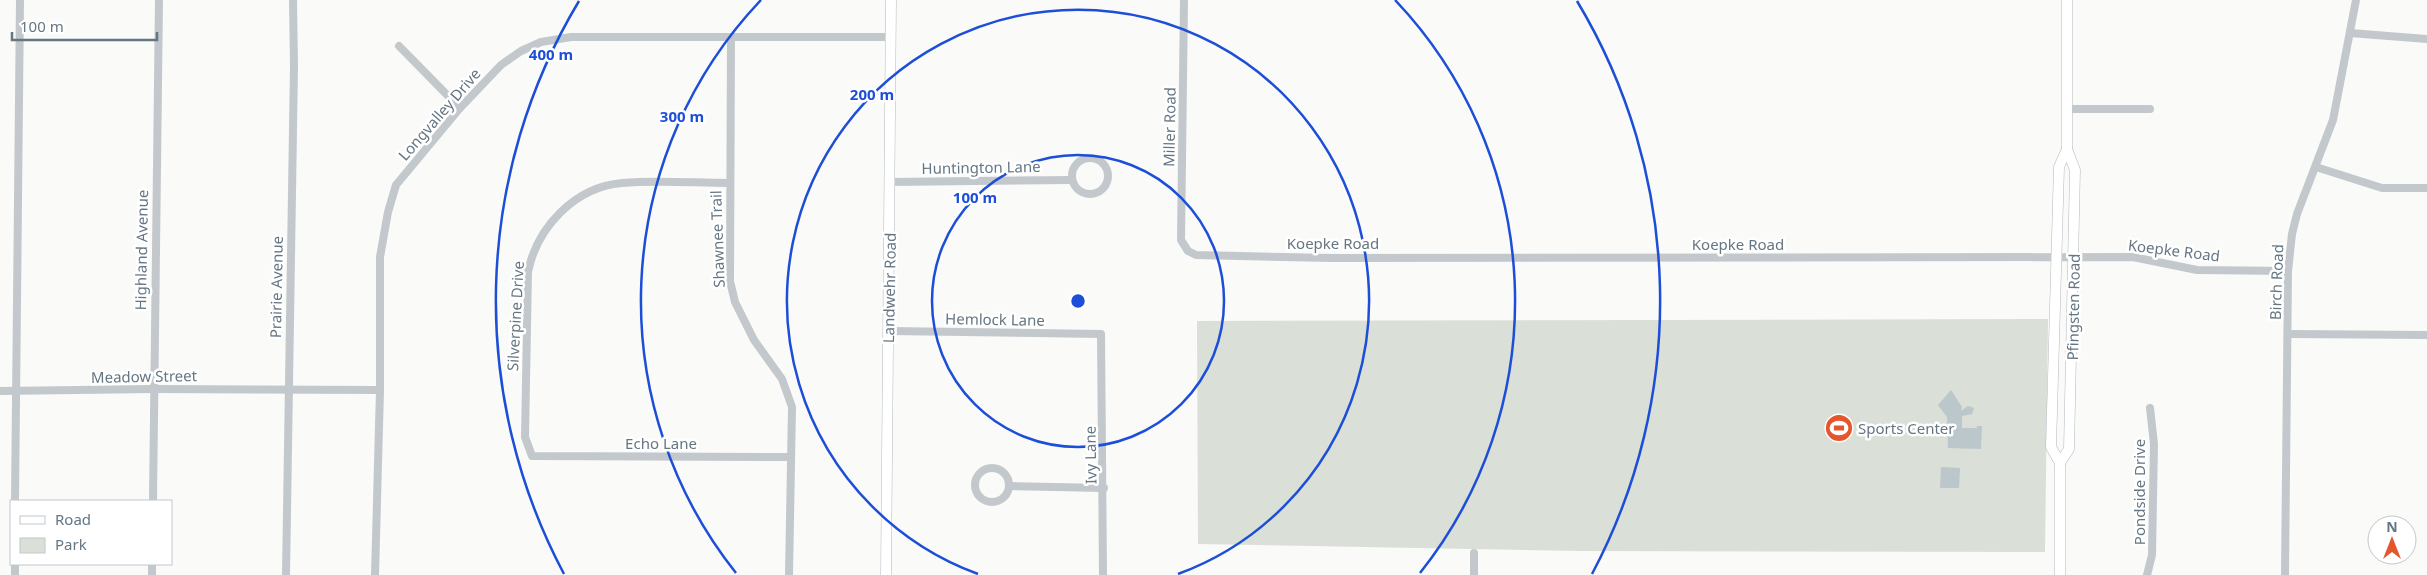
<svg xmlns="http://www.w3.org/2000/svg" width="2427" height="575" font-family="'Noto Sans',sans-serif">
  <rect width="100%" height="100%" fill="#fafaf8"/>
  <polygon fill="#dadfd7" points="2048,319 2045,552 1581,551 1198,544 1197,321"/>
  <g fill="#bbc7cb">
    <polygon points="1951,390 1962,407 1961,411 1968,406 1974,408 1972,414 1962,416 1962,428 1977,428 1977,426 1982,426 1981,449 1948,448 1947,417 1938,405"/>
    <polygon points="1941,467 1960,468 1959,488 1940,488"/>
  </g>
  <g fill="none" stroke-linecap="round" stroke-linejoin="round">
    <defs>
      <g id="secondary">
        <polyline points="2060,463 2069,449 2075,170 2067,149 2067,0"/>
        <polyline points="886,575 891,0"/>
        <polyline points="2060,575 2060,463 2051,447 2059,167 2067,149"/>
      </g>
    </defs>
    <use href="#secondary" stroke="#b3babf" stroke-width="11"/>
    <g stroke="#c3c8cc" stroke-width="8">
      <polyline points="1184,0 1181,240 1188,251 1196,255 1331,258 2133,257 2197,270 2288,271"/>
      <polyline points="2350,33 2427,39"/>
      <polyline points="731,37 730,281 735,302 754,340 782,379 792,407 789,575"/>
      <polyline points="399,46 460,108"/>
      <polyline points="2067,109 2150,109"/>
      <circle cx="1090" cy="176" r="18"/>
      <polyline points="2316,167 2382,188 2427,188"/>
      <polyline points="890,182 1072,180"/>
      <path d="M729 183C694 183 657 180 622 183 575 187 537 227 528 272L525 437 532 456 791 457"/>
      <polyline points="889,331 1101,334 1103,575"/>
      <polyline points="2289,334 2427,335"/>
      <polyline points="0,391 153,389 380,390"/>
      <circle cx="992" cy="485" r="17"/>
      <polyline points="1009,486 1104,488"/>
      <polyline points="15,501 20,0"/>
      <polyline points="153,501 159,0"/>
      <polyline points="15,575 15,564"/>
      <polyline points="152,575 152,564"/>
      <polyline points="286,575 294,65 293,0"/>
      <polyline points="375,575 380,390 380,257 388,212 396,185 460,108 501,65 521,51 541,42 571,37 891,37"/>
      <polyline points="1474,575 1474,553"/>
      <polyline points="2147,575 2152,555 2154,444 2150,408"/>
      <polyline points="2285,575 2288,271 2292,234 2297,214 2333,120 2356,0"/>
    </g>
    <use href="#secondary" stroke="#fff" stroke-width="10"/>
  </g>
  <g fill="none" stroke="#1d4ed8" stroke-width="2.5">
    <circle cx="1078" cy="301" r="146"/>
    <path d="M978 574A291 291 0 1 1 1178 574"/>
    <path d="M736 573A437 437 0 0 1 761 0M1395 0A437 437 0 0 1 1420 573"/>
    <path d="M564 574A582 582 0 0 1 579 1M1577 1A582 582 0 0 1 1592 574"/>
  </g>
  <defs>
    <symbol id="stadium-disc" viewBox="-11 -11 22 22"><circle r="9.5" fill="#e4572e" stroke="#fff"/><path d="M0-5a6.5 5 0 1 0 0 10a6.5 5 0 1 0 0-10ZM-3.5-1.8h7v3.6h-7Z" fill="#fff"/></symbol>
  </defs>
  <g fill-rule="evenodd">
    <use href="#stadium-disc" x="1823" y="412" width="32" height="32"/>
  </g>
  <g text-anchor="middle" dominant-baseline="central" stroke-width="5" stroke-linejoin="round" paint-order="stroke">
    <g font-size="15" fill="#657683" stroke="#fff">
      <text transform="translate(439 114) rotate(-49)">Longvalley Drive</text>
      <text transform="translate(1169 127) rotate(-89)">Miller Road</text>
      <text transform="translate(981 167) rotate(-1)">Huntington Lane</text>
      <text transform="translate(717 239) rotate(-92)">Shawnee Trail</text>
      <text x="1333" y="243">Koepke Road</text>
      <text x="1738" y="244">Koepke Road</text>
      <text transform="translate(141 250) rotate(-89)">Highland Avenue</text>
      <text transform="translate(2174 250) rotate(7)">Koepke Road</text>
      <text transform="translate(2276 282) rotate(-88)">Birch Road</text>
      <text transform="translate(276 287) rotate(-89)">Prairie Avenue</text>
      <text transform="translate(889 288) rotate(-89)">Landwehr Road</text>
      <text transform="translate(2073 307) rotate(-89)">Pfingsten Road</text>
      <text transform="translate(515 316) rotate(-87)">Silverpine Drive</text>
      <text transform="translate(995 319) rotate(1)">Hemlock Lane</text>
      <text transform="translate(144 376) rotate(-1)">Meadow Street</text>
      <text x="661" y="443">Echo Lane</text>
      <text transform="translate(1090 455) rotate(-91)">Ivy Lane</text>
      <text transform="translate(2139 492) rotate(-90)">Pondside Drive</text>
    </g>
    <g font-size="15" fill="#657683" stroke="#fff" text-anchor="start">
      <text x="1858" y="428">Sports Center</text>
    </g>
  </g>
  <circle cx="1078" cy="301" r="8" fill="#1d4ed8" stroke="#fff" stroke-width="2.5"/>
  <g font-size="15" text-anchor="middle" font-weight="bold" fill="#1d4ed8" stroke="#fff" stroke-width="5" stroke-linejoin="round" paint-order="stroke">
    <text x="551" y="60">400 m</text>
    <text x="872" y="100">200 m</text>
    <text x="682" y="122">300 m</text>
    <text x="975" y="203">100 m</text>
  </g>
  <rect x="10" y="500" width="162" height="65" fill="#ffffff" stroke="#c1c8cd"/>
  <rect x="20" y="516" width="25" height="8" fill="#ffffff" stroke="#c1c8cd"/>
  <text x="55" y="525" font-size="15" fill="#657683">Road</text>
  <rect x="20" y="538" width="25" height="15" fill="#dadfd7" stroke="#c1c8cd"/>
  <text x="55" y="550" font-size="15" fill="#657683">Park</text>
  <g transform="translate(2392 540)"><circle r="24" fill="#ffffff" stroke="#c1c8cd"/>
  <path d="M0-4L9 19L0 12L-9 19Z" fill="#e4572e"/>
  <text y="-8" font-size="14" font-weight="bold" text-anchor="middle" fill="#657683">N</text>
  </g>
  <path d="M12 32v8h145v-8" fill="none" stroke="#657683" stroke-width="2.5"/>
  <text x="20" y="32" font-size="15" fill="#657683" stroke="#ffffff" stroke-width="4" paint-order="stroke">100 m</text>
</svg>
